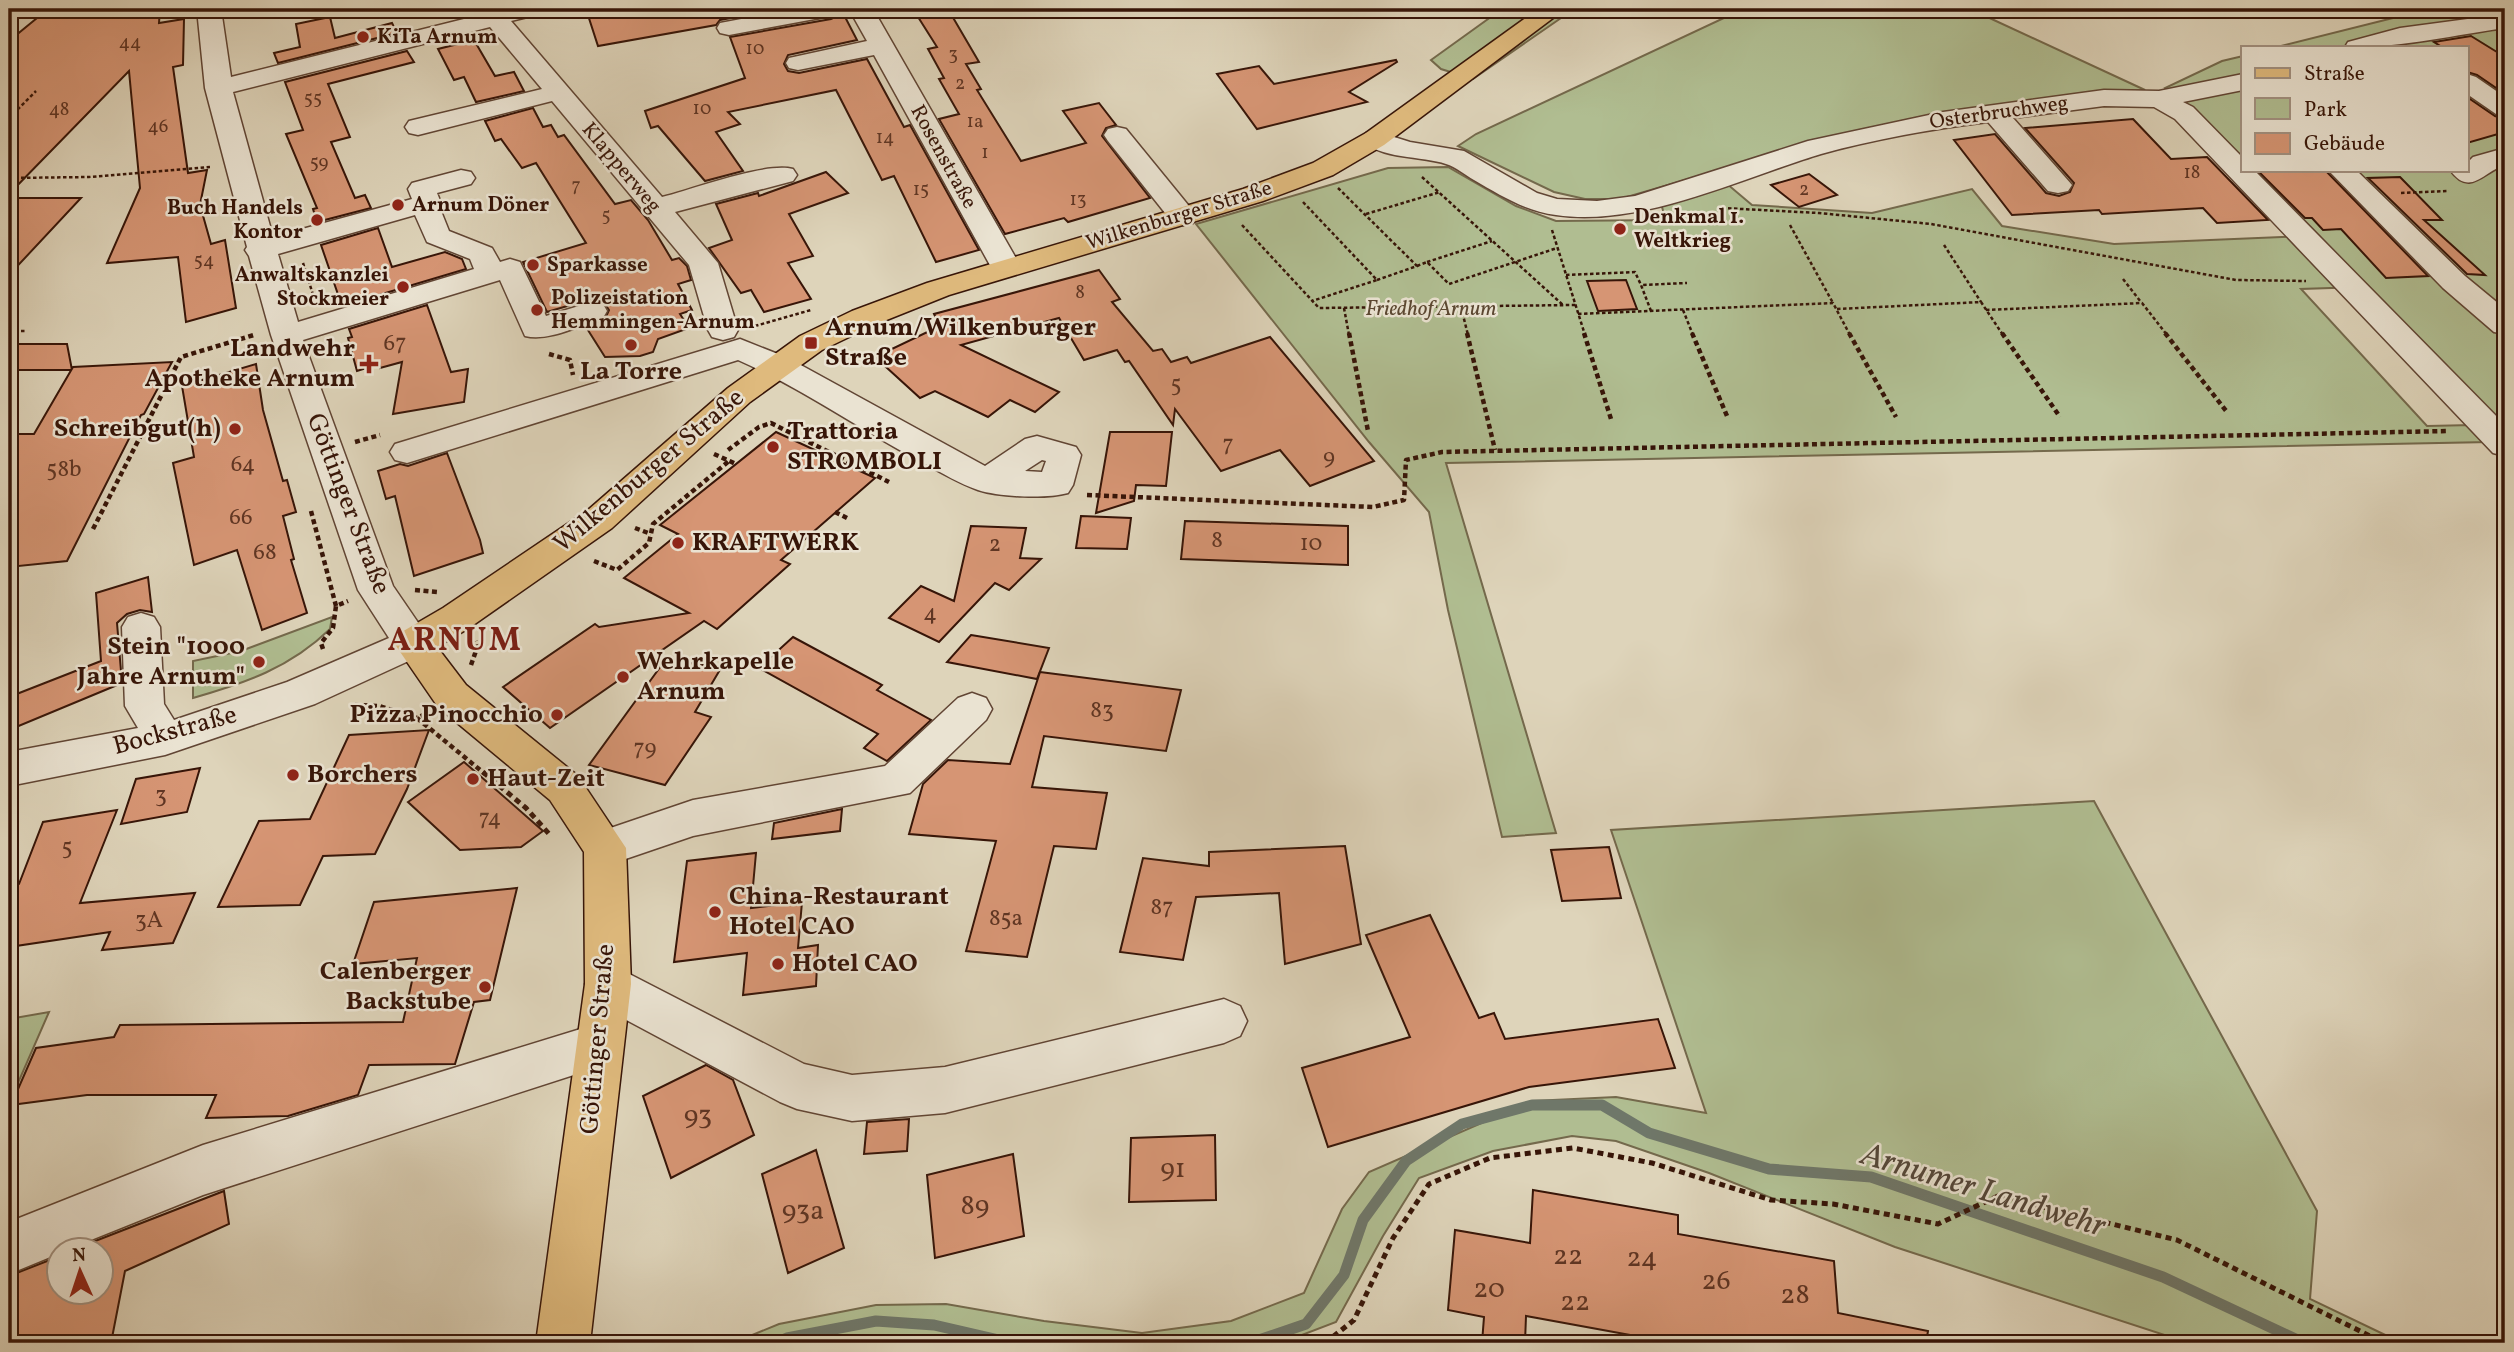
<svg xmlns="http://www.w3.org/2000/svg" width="2514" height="1352" font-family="Vollkorn,serif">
  <rect width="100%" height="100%" fill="#ded4ba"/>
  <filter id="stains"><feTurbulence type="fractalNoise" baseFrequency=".00286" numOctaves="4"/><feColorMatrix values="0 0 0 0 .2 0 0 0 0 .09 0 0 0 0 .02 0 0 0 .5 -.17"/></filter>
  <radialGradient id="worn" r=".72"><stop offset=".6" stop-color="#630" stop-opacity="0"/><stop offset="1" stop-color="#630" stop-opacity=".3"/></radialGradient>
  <g fill="#b0bd91" stroke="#74694c" stroke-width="2">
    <polygon points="1502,9 1574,9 1473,79 1441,69 1431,60"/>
    <polygon points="1743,9 1998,9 1983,15 2145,90 2098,93 1812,143 1620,199 1585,199 1554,192 1458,146 1476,134"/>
    <polygon points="2505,9 2505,434 2362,287 2301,289 2427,426 2473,425 2489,442 1446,463 1556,833 1502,837 1448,610 1429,512 1369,442 1196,224 1388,168 1448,167 1516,206 1556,221 1666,220 1661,204 1726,183 1752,205 1872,213 1972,189 2002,226 2114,244 2309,236 2245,170 2467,170 2467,47 2277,47 2405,15"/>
    <polygon points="2243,56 2243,167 2165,88 2222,61"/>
    <path d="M332 617 330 629C290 668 245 683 193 698V661L241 651Z"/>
    <polygon points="2094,801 2317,1211 2310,1299 2402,1343 2189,1343 1895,1247 1709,1173 1616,1141 1572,1136 1493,1151 1419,1178 1383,1236 1336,1322 1281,1343 733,1343 779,1324 876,1305 946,1304 1044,1321 1142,1333 1231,1321 1304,1293 1342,1209 1369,1172 1532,1101 1616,1097 1706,1113 1611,830"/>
    <polygon points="49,1012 11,1099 9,1099 9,1019"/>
  </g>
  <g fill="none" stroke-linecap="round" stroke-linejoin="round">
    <g stroke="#6f7769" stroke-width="11">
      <polyline points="775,1343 787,1338 876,1321 934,1325 1012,1343"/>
      <polyline points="1250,1343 1306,1324 1344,1275 1363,1220 1406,1161 1462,1124 1532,1105 1602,1105 1649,1133 1769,1169 1871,1177 2163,1277 2304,1343"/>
    </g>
  </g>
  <g fill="#d69574" stroke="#371508" stroke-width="2">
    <polygon points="48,9 160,9 159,23 184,19 183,65 173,67 188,173 207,170 200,205 211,244 225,240 236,308 186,322 178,257 107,263 140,188 129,71 9,194 9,41"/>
    <polygon points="586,9 781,9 720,20 716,25 598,46"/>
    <polygon points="913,9 948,9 979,62 966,64 981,89 977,90 1021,161 1086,143 1063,111 1099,103 1116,125 1106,128 1102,136 1150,198 1068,222 1064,218 1005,234 939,119 959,114 939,79 944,78 928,49 937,47"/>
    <polygon points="843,13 857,40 788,55 784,64 788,71 799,73 867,59 904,127 910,125 979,250 936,262 894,176 882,180 836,90 728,112 740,124 716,132 743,171 705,181 658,126 651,128 645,111 745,78 730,37 831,19"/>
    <polygon points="330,17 335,38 392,23 397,33 278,63 274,53 300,47 296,24"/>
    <polygon points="2471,36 2505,57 2505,94 2477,75 2467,72 2467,47 2442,47 2434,42"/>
    <polygon points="474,40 495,76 514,72 524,91 476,102 464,77 454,80 438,49"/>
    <polygon points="407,51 414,62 328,84 350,137 331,142 355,198 365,195 371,208 317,222 313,209 317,208 286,134 303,130 285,82"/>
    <polygon points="1396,60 1397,62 1349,92 1367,102 1257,129 1217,74 1259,66 1274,84"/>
    <polygon points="2467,97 2495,116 2505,119 2505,132 2467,143"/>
    <polygon points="533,108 543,127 551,125 558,137 564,135 615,204 631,200 648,220 672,260 679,258 687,266 691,280 678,284 692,310 680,314 689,328 658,339 653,352 640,356 605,357 586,327 605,319 609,310 603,301 591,299 547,312 523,262 586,243 536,163 522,168 501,139 495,141 485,121"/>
    <polygon points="2133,119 2171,159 2207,157 2268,220 2217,223 2203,208 2102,214 2099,210 2012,215 1954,140 1995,134 2046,193 2059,196 2070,192 2074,183 2025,128"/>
    <polygon points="2257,170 2325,170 2428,276 2386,278 2341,229 2323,230 2312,218 2305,218"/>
    <polygon points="826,172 848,193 789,214 813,256 788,263 811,299 764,312 751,290 741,293 709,248 732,240 716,204 758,193 759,196"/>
    <polygon points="1809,174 1837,195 1799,207 1771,185"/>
    <polygon points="2400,177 2442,220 2424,220 2485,275 2467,274 2368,178"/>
    <polygon points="9,198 81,198 9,275"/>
    <polygon points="378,228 392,267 445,252 462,259 466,269 342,306 321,245"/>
    <polygon points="1099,270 1120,299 1112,302 1153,351 1162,349 1171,362 1187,357 1191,363 1270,337 1374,461 1310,486 1280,450 1221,471 1175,409 1173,425 1129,361 1125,362 1117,350 1084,360 1059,318 961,345 1059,392 1035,412 1010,400 988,417 935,391 920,398 875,357 940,326 934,314"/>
    <polygon points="1626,280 1637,309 1598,311 1587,281"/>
    <polygon points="427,305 451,372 468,369 464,402 393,414 402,362 380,368 379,364 357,371 348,338 352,337 349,329"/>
    <polygon points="9,344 67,344 72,370 9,370"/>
    <polygon points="172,362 144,414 141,415 67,561 9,567 9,434 34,434 73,367"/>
    <polygon points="256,364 263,410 283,481 287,480 296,512 283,516 294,559 291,560 307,613 262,630 237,550 194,565 173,463 194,457 182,386"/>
    <polygon points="776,432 875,478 781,560 790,564 717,629 704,621 550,728 503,687 595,624 599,627 689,613 624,578 678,534 660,525"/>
    <polygon points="1110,432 1172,432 1166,486 1136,485 1134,501 1096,513"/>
    <polygon points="447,453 480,540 483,553 414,576 395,496 386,499 378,471 400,464 408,466"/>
    <polygon points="1081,516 1131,518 1127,549 1076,548"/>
    <polygon points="1185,521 1348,526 1348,565 1181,559"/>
    <polygon points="971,526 1026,528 1020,558 1041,559 1009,590 995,583 939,642 889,618 921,586 954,601"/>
    <polygon points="148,577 152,612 140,610 127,614 117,623 122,683 9,730 9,697 101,661 96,593"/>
    <polygon points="971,635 1049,648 1037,679 947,662"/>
    <polygon points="793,637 882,685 877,690 931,720 887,761 864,748 878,734 759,668"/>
    <polygon points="666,659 721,668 695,712 711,717 665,785 589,765"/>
    <polygon points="1040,672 1181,690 1166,751 1044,736 1032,787 1107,793 1096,849 1054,846 1027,957 966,951 996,841 909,834 923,784 948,760 1010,764"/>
    <polygon points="429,730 407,789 375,854 323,856 300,905 218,907 259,821 310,819 349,735"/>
    <polygon points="464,762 494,788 543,831 521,847 460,850 408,802"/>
    <polygon points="200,768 187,812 121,824 136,779"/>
    <polygon points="842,809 840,831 772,839 774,823"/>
    <polygon points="117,810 80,903 195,893 173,943 102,950 110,932 9,947 9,886 19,884 43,822"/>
    <polygon points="1345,846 1361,944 1285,964 1279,893 1196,897 1183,960 1120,952 1143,858 1209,866 1209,852"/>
    <polygon points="1609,847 1621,898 1562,901 1551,850"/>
    <polygon points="756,853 751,908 802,902 798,948 818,945 816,986 743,995 747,953 674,962 687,861"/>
    <polygon points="517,888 490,1000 474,1002 455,1064 369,1065 358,1095 288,1116 206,1118 216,1095 87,1095 11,1105 36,1048 114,1037 120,1025 403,1022 417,958 353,964 374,902"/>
    <polygon points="1430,915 1479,1018 1494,1013 1505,1039 1658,1019 1675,1068 1529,1087 1328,1147 1302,1068 1410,1037 1366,935"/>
    <polygon points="706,1065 733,1080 754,1135 671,1178 643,1096"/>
    <polygon points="909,1119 907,1151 864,1154 867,1122"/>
    <polygon points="1215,1135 1216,1200 1129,1202 1131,1138"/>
    <polygon points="816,1150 844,1248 788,1273 762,1174"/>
    <polygon points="1013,1154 1024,1236 935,1258 927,1175"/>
    <polygon points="1533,1190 1678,1215 1678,1234 1834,1261 1838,1313 1928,1331 1926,1343 1674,1343 1526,1316 1525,1343 1482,1343 1484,1317 1448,1310 1455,1230 1530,1243"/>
    <polygon points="224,1191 229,1224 125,1271 111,1343 9,1343 9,1276 60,1256 60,1292 102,1292 102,1250 72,1250"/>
  </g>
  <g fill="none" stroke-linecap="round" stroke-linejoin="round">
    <defs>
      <g id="minor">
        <path d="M197 9H221L231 77 480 15 476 9H544L540 14 511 21 662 197C694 189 764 162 793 169L797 175 793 181 675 212 718 263 738 330 734 337 723 340 712 337 708 330 689 265 552 101 418 135 409 133 405 127 409 121 542 89 490 27 233 92 273 237 412 199 408 189 412 183 461 170 471 172 475 178 471 184 437 193 441 203 439 206 449 231 492 248 500 262 510 259 520 262 546 316 592 302 603 304 607 311 603 318C580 325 549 342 525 336L500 280 303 340 393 586 432 643 426 653 315 704 165 755 9 786V752L138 728 125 706 122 627 128 617 141 613 154 617 160 627 164 704 174 720 287 682 389 638 358 590 271 335 249 256 245 250 247 247 205 88ZM415 215 427 242 470 259 474 269 298 322 278 254Z"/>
        <polygon points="794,9 843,9 839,14 831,16 729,35 720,33 717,28 720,23"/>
        <polygon points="849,9 873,9 1021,267 1016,273 1006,276 996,273 991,267 874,55 798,70 789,68 786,63 789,58 867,41"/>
        <path d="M2505 14V28C2455 35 2394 49 2345 47L2348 42 2400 28Z"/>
        <path d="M2243 74V90L2183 102 2193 107 2243 158V170H2254L2505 425V456L2493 453 2175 119 2154 107 2104 106 2013 118 2072 185 2068 191 2058 193 2048 191 1988 122C1932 129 1875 139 1821 154 1741 178 1640 228 1556 215 1525 211 1500 195 1474 180 1465 175 1456 167 1446 164 1424 156 1376 159 1362 139L1366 133 1375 131 1410 142 1464 151 1537 193 1557 199 1597 201 1635 196 1808 141 1943 112 2104 90 2159 91Z"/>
        <polygon points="2467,74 2476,77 2505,97 2505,117 2496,114 2467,94"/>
        <polygon points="1117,127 1126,129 1193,211 1197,217 1193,223 1183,225 1173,223 1108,141 1104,135 1108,129"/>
        <path d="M2505 148V165C2484 171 2470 198 2450 170H2467V163L2473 157Z"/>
        <polygon points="2328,170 2356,170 2465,276 2505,309 2505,334 2494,332 2443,288"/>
        <path d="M740 339 788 358 985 466 1025 439 1037 436 1076 447 1081 455 1073 485 1068 493C1047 499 999 497 978 490 960 484 942 473 925 464 862 431 804 389 738 360L407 463 395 460 390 452 395 444ZM1042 460 1046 461 1042 472 1025 471Z"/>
        <polygon points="972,693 986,698 992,709 986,720 910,793 693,836 605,866 590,861 584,848 590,835 693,800 885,766 958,698"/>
        <polygon points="608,963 804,1064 852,1075 945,1067 1224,999 1240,1006 1247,1021 1240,1036 1224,1043 945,1113 852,1121 797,1109 780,1102 617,1015 592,999 585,984 592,969"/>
        <polygon points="600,1023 617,1029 623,1045 617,1061 203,1195 66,1250 60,1250 60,1253 9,1274 9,1222 203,1145"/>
      </g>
      <polygon id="major" points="1538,9 1565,9 1384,145 1333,175 1263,201 949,295 874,325 822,350 750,402 612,528 469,628 437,647 466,685 578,776 626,848 631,984 590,1343 536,1343 585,984 584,852 550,800 438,707 394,643 400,633 443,608 588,510 728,388 800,336 852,311 927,283 1243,189 1313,163 1366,133"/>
    </defs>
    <use href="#minor" stroke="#614534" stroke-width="3"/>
    <use href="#major" stroke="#371508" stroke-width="3"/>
    <g stroke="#371508" stroke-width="2.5" stroke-dasharray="3.5 2.5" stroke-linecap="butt">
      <polyline points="9,19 13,9"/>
      <polyline points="9,118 36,91"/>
      <polyline points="1422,177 1563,305"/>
      <polyline points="9,178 89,177 210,167"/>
      <polyline points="1338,188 1417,266 1377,280"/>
      <polyline points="2401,193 2449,191"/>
      <polyline points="1303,202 1377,280 1312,301"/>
      <polyline points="1722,208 1819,213 1931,224 2236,280 2306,281"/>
      <polyline points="1366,214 1440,192"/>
      <polyline points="1242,225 1319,308 1576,305"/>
      <polyline points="1790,225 1833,303"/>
      <polyline points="1552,230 1585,335"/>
      <polyline points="1944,245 1981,302"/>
      <polyline points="1427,262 1492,241"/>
      <polyline points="303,263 315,301"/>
      <polyline points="1417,266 1427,262 1449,284 1557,248"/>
      <polyline points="1566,275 1635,272 1641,285"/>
      <polyline points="2123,279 2141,302"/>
      <polyline points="1461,307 1468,335"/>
      <polyline points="1344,308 1349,335"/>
      <polyline points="1837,309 1981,302 2003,335"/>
      <polyline points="1683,310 1693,335"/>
      <polyline points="1986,310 2142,303 2167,335"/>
      <polyline points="1651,311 1641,285 1687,283"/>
      <polyline points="1578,314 1833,303 1850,335"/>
      <polyline points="755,326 811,310"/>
      <polyline points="9,331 26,331"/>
    </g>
    <g stroke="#371508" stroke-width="4.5" stroke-dasharray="5 3.5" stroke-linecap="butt">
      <polyline points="1349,333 1368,431"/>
      <polyline points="1467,333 1495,450"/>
      <polyline points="1584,333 1611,419"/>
      <polyline points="1692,333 1727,416"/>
      <polyline points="1849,333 1896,417"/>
      <polyline points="2002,333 2060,417"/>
      <polyline points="2165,333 2227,412"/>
      <polyline points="549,354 570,360 573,375"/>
      <polyline points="355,442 380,435"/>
      <polyline points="728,450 759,427 771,423 889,482"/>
      <polyline points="714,454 736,464"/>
      <polyline points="1087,495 1373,507 1404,500 1406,460 1442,452 2448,431"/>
      <polyline points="311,511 336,606"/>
      <polyline points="835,512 847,518"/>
      <polyline points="635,528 651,534"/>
      <polyline points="93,529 181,357 254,335"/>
      <polyline points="594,561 617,570 649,543 653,524 729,461"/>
      <polyline points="415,590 437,592"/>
      <polyline points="323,649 321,643 333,628 336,606 348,601"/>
      <polyline points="471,665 478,645 476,641"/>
      <polyline points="355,705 379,706 417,718 423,715"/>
      <polyline points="417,718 485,774"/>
    </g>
    <g stroke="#371508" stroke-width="5" stroke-dasharray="6 4.5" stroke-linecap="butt">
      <polyline points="483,772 526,808 550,835"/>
      <polyline points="1325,1343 1354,1320 1393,1238 1429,1184 1490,1158 1573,1148 1652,1163 1771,1200 1833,1204 1938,1224 1998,1196 2177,1240 2384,1343"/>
    </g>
    <use href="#minor" fill="#eae3d2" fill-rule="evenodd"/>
    <use href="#major" fill="#dfba7d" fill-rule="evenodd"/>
  </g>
  <g fill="#8f2418" stroke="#eae3d2" stroke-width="2.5">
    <circle cx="363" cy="37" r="7"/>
    <circle cx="398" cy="205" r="7"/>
    <circle cx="317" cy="220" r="7"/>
    <circle cx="1620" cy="229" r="7"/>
    <circle cx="533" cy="265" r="7"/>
    <circle cx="403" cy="287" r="7"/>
    <circle cx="537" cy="310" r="7"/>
    <rect x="804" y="336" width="14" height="14" rx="3.5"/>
    <circle cx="631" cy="345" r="7"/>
    <path d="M365.5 353.5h7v7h7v7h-7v7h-7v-7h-7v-7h7z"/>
    <circle cx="235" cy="429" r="7"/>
    <circle cx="773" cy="447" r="7"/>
    <circle cx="678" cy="543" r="7"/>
    <circle cx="259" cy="662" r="7"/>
    <circle cx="623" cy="677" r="7"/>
    <circle cx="557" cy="715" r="7"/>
    <circle cx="293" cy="775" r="7"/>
    <circle cx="473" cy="779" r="7"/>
    <circle cx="715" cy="912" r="7"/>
    <circle cx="778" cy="964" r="7"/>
    <circle cx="485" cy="987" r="7"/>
  </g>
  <g text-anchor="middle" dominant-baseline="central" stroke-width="5" stroke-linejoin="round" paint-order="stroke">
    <g font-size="19" fill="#5f3523">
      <text x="130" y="43">44</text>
      <text x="755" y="49">10</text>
      <text x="953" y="55">3</text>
      <text x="960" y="84">2</text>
      <text x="313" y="99">55</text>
      <text x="702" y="109">10</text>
      <text x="59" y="110">48</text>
      <text x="975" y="122">1a</text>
      <text x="158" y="127">46</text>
      <text x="885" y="138">14</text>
      <text x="985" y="153">1</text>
      <text x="319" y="163">59</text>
      <text x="2192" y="173">18</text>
      <text x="576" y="186">7</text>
      <text x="921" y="190">15</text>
      <text x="1804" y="190">2</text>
      <text x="1078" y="200">13</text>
      <text x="606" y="216">5</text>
      <text x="204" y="261">54</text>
      <text x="1080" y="293">8</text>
    </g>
    <g font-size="21" font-weight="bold" fill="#371508" stroke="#eae3d2" text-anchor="start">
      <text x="377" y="37">KiTa Arnum</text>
      <text x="412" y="205">Arnum Döner</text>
      <text x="303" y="208" text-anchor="end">Buch Handels<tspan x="303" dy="24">Kontor</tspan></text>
      <text x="1634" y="217">Denkmal 1.<tspan x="1634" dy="24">Weltkrieg</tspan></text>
      <text x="547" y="265">Sparkasse</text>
      <text x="389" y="275" text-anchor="end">Anwaltskanzlei<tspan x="389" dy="24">Stockmeier</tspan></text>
      <text x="551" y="298">Polizeistation<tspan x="551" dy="24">Hemmingen-Arnum</tspan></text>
    </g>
    <g font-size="21" fill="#371508" stroke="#eae3d2">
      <text transform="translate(1999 113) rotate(-8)">Osterbruchweg</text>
      <text transform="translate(943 157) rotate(61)">Rosenstraße</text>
      <text transform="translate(621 168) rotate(50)">Klapperweg</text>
      <text transform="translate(1179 216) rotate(-17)">Wilkenburger Straße</text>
    </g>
    <g font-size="21" font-style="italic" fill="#5b4731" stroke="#eae3d2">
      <text x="1431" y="309">Friedhof Arnum</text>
    </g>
    <g font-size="23" fill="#5f3523">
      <text x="395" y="344">67</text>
      <text x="1176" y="385">5</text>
      <text x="1228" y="445">7</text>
      <text x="1329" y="458">9</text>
      <text x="243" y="465">64</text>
      <text x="64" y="470">58b</text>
      <text x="241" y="518">66</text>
      <text x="1217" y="541">8</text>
      <text x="1311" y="544">10</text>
      <text x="995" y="545">2</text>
      <text x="265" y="553">68</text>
      <text x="930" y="614">4</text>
      <text x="1102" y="711">83</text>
      <text x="645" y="749">79</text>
      <text x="161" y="796">3</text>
      <text x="490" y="819">74</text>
      <text x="67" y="848">5</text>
      <text x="1162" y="908">87</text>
      <text x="1006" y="919">85a</text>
      <text x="149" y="921">3A</text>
    </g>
    <g font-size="26" font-weight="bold" fill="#371508" stroke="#eae3d2" text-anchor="start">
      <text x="825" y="328">Arnum/Wilkenburger<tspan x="825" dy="30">Straße</tspan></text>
      <text x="355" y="349" text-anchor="end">Landwehr<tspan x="355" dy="30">Apotheke Arnum</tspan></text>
      <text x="631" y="372" text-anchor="middle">La Torre</text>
      <text x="221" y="429" text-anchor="end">Schreibgut(h)</text>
      <text x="787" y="432">Trattoria<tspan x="787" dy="30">STROMBOLI</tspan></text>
      <text x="692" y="543">KRAFTWERK</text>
      <text x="245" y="647" text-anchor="end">Stein "1000<tspan x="245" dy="30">Jahre Arnum"</tspan></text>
      <text x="637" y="662">Wehrkapelle<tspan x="637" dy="30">Arnum</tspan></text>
      <text x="543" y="715" text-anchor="end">Pizza Pinocchio</text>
      <text x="307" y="775">Borchers</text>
      <text x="487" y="779">Haut-Zeit</text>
      <text x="729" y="897">China-Restaurant<tspan x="729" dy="30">Hotel CAO</tspan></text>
      <text x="792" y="964">Hotel CAO</text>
      <text x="471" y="972" text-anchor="end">Calenberger<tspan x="471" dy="30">Backstube</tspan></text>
    </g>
    <g font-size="26" fill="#371508" stroke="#eae3d2">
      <text transform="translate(649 471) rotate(-40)">Wilkenburger Straße</text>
      <text transform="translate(348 504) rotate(69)">Göttinger Straße</text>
      <text transform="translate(175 731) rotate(-15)">Bockstraße</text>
      <text transform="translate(598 1039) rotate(-85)">Göttinger Straße</text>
    </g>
    <g font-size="28" fill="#5f3523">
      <text x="698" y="1116">93</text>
      <text x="1173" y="1169">91</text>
      <text x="975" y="1206">89</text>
      <text x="803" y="1211">93a</text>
      <text x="1568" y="1256">22</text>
      <text x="1642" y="1258">24</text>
      <text x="1716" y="1281">26</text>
      <text x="1489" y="1289">20</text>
      <text x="1795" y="1295">28</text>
      <text x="1575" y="1302">22</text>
    </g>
    <g font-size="33" font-weight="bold" letter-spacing="2" fill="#7a1f14" stroke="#eae3d2">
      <text x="455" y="642">ARNUM</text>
    </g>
    <g font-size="33" font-style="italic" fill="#534639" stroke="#eae3d2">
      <text transform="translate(1983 1192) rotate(17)">Arnumer Landwehr</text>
    </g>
  </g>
  <rect width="2514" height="1352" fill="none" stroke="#ded4ba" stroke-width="35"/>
  <rect x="10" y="10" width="2493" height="1331" fill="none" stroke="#371508" stroke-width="3.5"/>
  <rect x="18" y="18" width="2479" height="1317" fill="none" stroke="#371508" stroke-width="2"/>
  <rect x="2241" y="46" width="228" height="126" fill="#eae3d2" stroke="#a29181" stroke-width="2"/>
  <rect x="2255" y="68" width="35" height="10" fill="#dfba7d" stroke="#a29181" stroke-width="2"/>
  <text x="2304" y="80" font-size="21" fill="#371508">Straße</text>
  <rect x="2255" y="98" width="35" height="21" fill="#b0bd91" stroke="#a29181" stroke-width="2"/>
  <text x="2304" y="116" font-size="21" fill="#371508">Park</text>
  <rect x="2255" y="133" width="35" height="21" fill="#d69574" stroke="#a29181" stroke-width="2"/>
  <text x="2304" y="150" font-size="21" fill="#371508">Gebäude</text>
  <g transform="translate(80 1271) rotate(357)"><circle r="33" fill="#eae3d2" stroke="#a29181" stroke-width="2"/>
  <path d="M0-5L12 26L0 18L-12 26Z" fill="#8f2418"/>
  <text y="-10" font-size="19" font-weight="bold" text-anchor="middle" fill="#371508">N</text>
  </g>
  <rect width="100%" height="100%" filter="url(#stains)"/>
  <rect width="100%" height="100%" fill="url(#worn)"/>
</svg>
